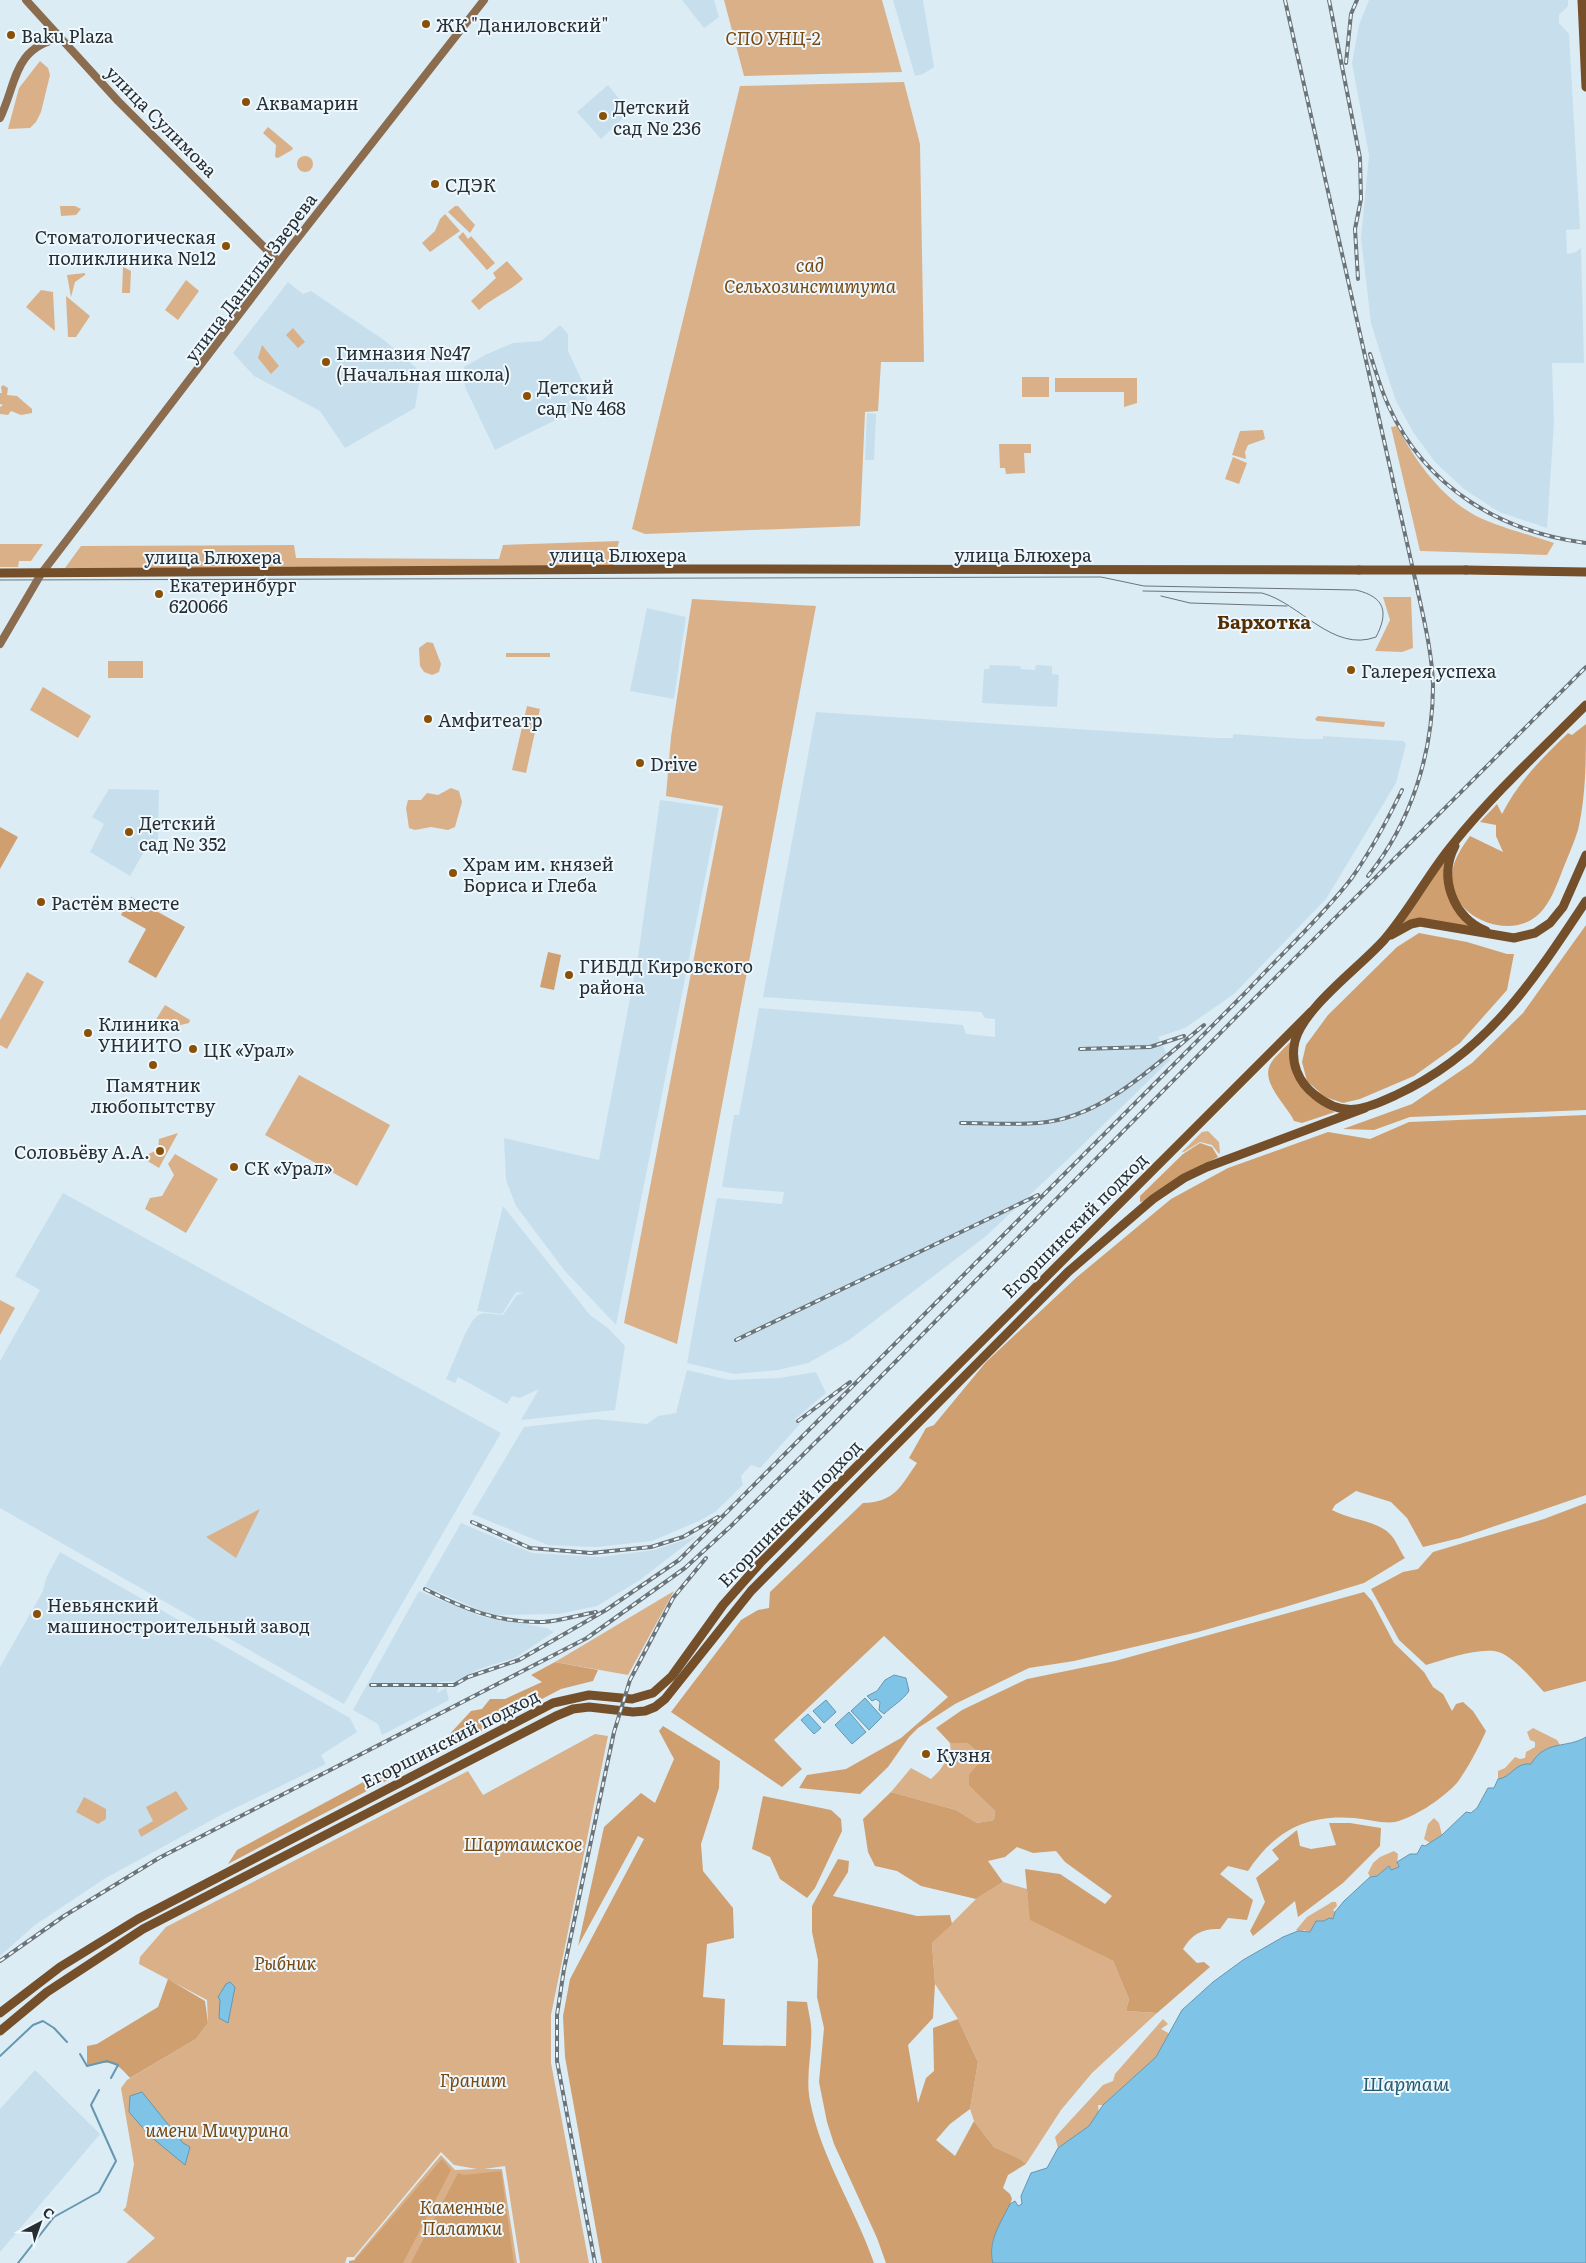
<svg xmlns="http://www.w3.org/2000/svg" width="1586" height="2263" font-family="Literata,serif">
  <rect width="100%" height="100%" fill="#dbecf5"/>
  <g fill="#c7dfec">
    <polygon points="682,0 714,0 719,17 704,28"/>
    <polygon points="893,0 923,0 934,67 923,74 915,76"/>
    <polygon points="1369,0 1568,0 1568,6 1559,15 1559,23 1569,34 1580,229 1566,230 1567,254 1576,252 1581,248 1584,363 1552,363 1554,423 1547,528 1499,512 1464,489 1435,462 1413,432 1396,401 1383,362 1371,323 1361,238 1369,155 1352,63 1359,25"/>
    <polygon points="608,85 630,112 601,139 577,112"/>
    <polygon points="288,282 303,294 311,291 384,340 421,372 415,408 345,448 320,411 254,376 233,353"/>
    <polygon points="560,325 568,334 568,351 582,381 588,404 495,450 465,387 464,367 487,354 513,343 541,341"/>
    <polygon points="867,413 876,414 874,460 865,460"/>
    <polygon points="647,608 686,617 674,699 630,691"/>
    <polygon points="990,665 1020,666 1021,669 1035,670 1036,665 1052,666 1052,674 1059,675 1057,707 982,703 984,669 989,669"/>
    <polygon points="816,712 1215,738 1233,738 1233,734 1304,739 1323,739 1323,736 1403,741 1406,744 1396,783 1326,899 1234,994 1185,1028 1158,1037 1170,1060 1067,1160 985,1237 849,1340 808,1363 778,1370 734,1374 687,1363 717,1198 782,1204 784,1192 722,1187 734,1115 739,1115 759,1008 963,1025 966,1034 995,1037 995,1019 985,1018 981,1012 763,997"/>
    <polygon points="109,789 159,790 158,839 150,852 145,850 130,876 90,852 104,824 92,817"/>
    <polygon points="660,800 719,808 616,1325 564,1270 516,1206 506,1180 504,1138 599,1160 638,957"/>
    <polygon points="63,1193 501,1433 344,1704 0,1508 0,1361 40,1290 15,1276"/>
    <polygon points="503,1206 590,1315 608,1328 625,1346 615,1410 521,1420 539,1389 520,1398 512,1396 507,1404 458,1377 455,1383 446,1379 465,1334 473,1320 478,1315 484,1313 503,1315 517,1295 524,1293 516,1292 502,1314 477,1311"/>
    <polygon points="687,1370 729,1380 779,1378 816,1372 826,1393 795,1419 800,1424 763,1465 760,1468 751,1465 741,1476 743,1485 715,1512 699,1521 652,1541 596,1547 548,1545 472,1514 524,1427 595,1419 647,1424 658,1416 676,1413"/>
    <polygon points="461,1523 532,1553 600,1557 654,1550 697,1536 640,1580 597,1606 559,1614 490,1615 425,1586"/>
    <polygon points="60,1552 350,1718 357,1732 321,1755 326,1764 223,1814 104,1879 35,1925 0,1956 0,1667 43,1591 46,1578"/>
    <polygon points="419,1591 480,1616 547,1628 554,1632 515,1658 479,1669 457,1681 440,1682 437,1693 446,1688 449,1700 382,1735 378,1724 353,1710"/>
    <polygon points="35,2070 100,2134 0,2252 0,2109"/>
  </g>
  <g fill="#dab088">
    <polygon points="724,0 882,0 902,72 744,76"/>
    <polygon points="40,61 48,68 50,75 41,112 36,122 30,128 8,129 19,88"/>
    <polygon points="904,82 920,144 924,362 881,362 878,411 865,412 860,526 645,534 632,529 740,86"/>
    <polygon points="268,127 293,148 292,150 278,158 275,157 276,145 263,133"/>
    <circle cx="305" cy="164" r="8"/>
    <polygon points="60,206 75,206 81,209 76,215 61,216"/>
    <polygon points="455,206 458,206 475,225 470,233 448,212"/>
    <polygon points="445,214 460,231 430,252 422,243 435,231 440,219"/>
    <polygon points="463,232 468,239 471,236 495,263 487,270 458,237"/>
    <path d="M507 261 523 279C509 292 493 297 479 310L471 301 496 278 493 273Z"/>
    <polygon points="123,267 131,271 130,293 122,293"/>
    <polygon points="85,273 85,275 75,282 71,297 67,275"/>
    <polygon points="186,280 199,291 178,320 165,310"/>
    <polygon points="41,290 53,292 55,331 26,307"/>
    <polygon points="66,296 90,316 76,337 68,337"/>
    <polygon points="293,328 305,342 298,348 286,335"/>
    <polygon points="262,345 279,366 271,374 258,358"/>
    <rect x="1022" y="377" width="27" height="20"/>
    <polygon points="1055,378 1137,378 1137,403 1124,407 1124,392 1055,392"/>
    <polygon points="3,385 8,388 7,395 17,396 32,409 32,413 21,415 11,411 8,415 0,414 0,407 3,405 0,404 0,393 2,393 1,387"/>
    <path d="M1397 426C1414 459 1439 494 1471 513 1490 525 1531 535 1554 543L1547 555 1420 551 1391 427Z"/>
    <polygon points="1263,430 1265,439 1248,445 1245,452 1246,459 1232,455 1240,431"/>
    <polygon points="999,444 1031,444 1031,453 1024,453 1025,473 1006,474 1005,468 1000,468"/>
    <polygon points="1233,457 1247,463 1239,484 1225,479"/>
    <polygon points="619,541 613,567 65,568 81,546 294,545 296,558 499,559 503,545"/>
    <polygon points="0,544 43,544 31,561 19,561 18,567 0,567"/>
    <polygon points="1383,597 1411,597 1413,648 1402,652 1375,651 1390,620"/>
    <polygon points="692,599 816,606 677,1344 624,1323 723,806 666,796 671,737"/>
    <polygon points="427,642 433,643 441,664 439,672 432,675 424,672 420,666 419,648"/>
    <rect x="506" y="653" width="44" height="4"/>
    <polygon points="143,661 143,678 108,678 108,661"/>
    <polygon points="43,687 91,716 78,738 30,710"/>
    <polygon points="527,706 540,709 526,773 512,770"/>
    <polygon points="1318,716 1385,722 1384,727 1317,721 1315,719"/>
    <polygon points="451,788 459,791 462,802 455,827 448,830 431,827 415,830 409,828 406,808 408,800 421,800 427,793 438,795"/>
    <polygon points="27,972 44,982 7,1049 0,1045 0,1020"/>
    <polygon points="165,1005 190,1020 189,1023 164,1029 156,1027 155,1021"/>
    <polygon points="299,1075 390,1125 357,1186 265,1135"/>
    <polygon points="1208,1131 1219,1142 1220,1152 1219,1154 1212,1145 1200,1142 1184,1152 1182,1152 1202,1132"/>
    <polygon points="178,1133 159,1168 141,1157 158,1150 159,1139"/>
    <polygon points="175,1154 218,1179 186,1233 145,1209 150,1198 162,1196 174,1175 168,1164"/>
    <polygon points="0,1300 15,1308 0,1335"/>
    <polygon points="260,1509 236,1558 206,1537"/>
    <polygon points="674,1591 628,1675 555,1662"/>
    <path d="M1533 1728 1557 1740 1560 1745C1547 1749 1541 1759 1529 1765 1520 1770 1511 1770 1504 1779H1498V1771L1505 1768 1515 1757 1520 1759 1525 1758 1526 1752 1535 1747V1742L1530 1740 1527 1732Z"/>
    <polygon points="595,1734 608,1736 551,2015 551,2063 589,2263 520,2263 505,2166 484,2169 502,2169 517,2263 354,2263 355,2258 441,2155 455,2170 477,2169 454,2165 441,2152 354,2257 347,2257 345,2263 126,2263 155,2238 123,2210 126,2207 134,2164 121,2088 127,2080 196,2039 208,2023 207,2000 139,1964 140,1957 166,1927 468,1771 483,1795"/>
    <polygon points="950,1743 967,1743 984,1757 969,1774 969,1786 995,1811 994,1820 977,1823 956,1810 891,1792 911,1768 931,1779 940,1770 951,1753"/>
    <polygon points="176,1791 188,1809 141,1837 138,1830 153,1821 146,1807"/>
    <polygon points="84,1797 106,1809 106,1819 98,1824 76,1812"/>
    <polygon points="1434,1818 1439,1823 1442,1835 1430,1843 1424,1839 1428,1824"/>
    <polygon points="1394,1851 1398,1854 1397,1864 1399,1867 1391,1870 1389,1866 1377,1876 1370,1877 1368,1873 1373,1863 1380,1857"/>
    <polygon points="1003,1882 1027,1889 1031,1920 1113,1961 1129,1999 1126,2011 1157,2013 1092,2073 1061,2110 1026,2164 1020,2159 994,2147 974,2121 970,2109 978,2062 958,2019 935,1984 932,1943 976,1899"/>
    <polygon points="1332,1902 1336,1902 1337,1906 1333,1910 1335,1912 1333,1919 1323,1921 1310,1932 1304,1930 1301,1932 1296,1930 1307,1917"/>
    <polygon points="1163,2019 1168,2024 1161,2029 1170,2034 1156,2057 1103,2105 1098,2105 1099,2114 1089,2126 1058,2148 1055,2137 1103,2085 1113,2081 1115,2074"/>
  </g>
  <g fill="#d09f70">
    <path d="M1586 724C1586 759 1586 796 1578 830 1574 843 1568 856 1563 869 1557 884 1551 902 1540 913 1511 943 1447 917 1452 874 1453 860 1462 847 1470 836L1503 852 1496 836V825L1480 822 1497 804 1502 814C1518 782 1542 758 1568 733L1572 735Z"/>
    <polygon points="0,827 18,837 0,869"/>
    <polygon points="1452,851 1451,893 1480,928 1431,923 1394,928"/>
    <polygon points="131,897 185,927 156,978 128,962 146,929 121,915"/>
    <polygon points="1586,925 1586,1110 1410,1117 1374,1130 1343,1129 1412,1104 1472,1063 1523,1013"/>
    <polygon points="1419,933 1467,942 1507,954 1514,954 1507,990 1460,1043 1414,1076 1360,1099 1343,1103 1325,1097 1307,1081 1302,1062 1306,1045 1328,1015 1397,947"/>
    <polygon points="548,952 561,955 554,990 540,987"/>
    <path d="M1290 1042C1289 1073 1308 1100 1335 1112L1302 1123 1294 1121C1288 1106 1259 1082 1271 1063 1276 1055 1284 1049 1290 1042Z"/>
    <path d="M1586 1115V1495L1460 1538 1423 1547 1407 1518 1391 1502 1356 1491 1335 1505 1332 1510C1350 1520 1376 1520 1390 1534 1396 1540 1400 1551 1405 1558L1364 1583 1285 1607 1198 1632 1074 1661 1029 1668 955 1704 918 1728 909 1737 888 1767 860 1794 799 1788 807 1775 846 1769 901 1738 948 1697 884 1636 774 1740 802 1769 782 1787 671 1712 741 1620 758 1610 769 1608 770 1592 863 1503C895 1502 900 1487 917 1463L909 1458 926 1428 934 1425 986 1362 1077 1277 1171 1199 1228 1168 1328 1132 1370 1139 1409 1122Z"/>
    <polygon points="1200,1143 1212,1147 1218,1157 1191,1171 1146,1201 1140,1202 1140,1196 1183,1154"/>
    <path d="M1586 1503V1681L1544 1692C1534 1681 1510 1652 1494 1651 1473 1649 1447 1659 1426 1665L1399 1640 1371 1589 1403 1572 1418 1569 1433 1552 1544 1519Z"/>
    <path d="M1364 1592 1372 1601 1394 1643 1424 1672 1433 1687 1443 1694 1452 1711 1456 1704 1463 1702 1473 1711 1486 1731C1481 1743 1463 1778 1454 1786 1440 1800 1415 1817 1395 1822 1384 1824 1366 1819 1354 1818 1305 1814 1274 1832 1248 1871L1228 1866 1220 1874 1253 1900 1247 1920 1228 1918 1220 1929C1203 1928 1192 1934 1183 1949L1197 1963 1204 1962 1210 1967 1157 2013 1126 2011 1129 1999 1113 1961 1030 1920 1025 1869 1060 1874 1105 1904 1112 1896 1065 1862 1056 1851 1033 1853 1017 1847 1005 1857 988 1861 1003 1882 976 1899 921 1886 897 1871 875 1866 868 1852 863 1819 891 1792 956 1810 977 1823 994 1820 995 1811 969 1786V1774L984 1757 967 1743H950L936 1728 962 1710 1027 1679 1115 1661Z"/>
    <polygon points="555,1662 598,1670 593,1681 561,1689 228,1864 237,1850 447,1737 471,1711 482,1709 490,1699 505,1699 542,1682 531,1675"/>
    <path d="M663 1726 720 1761 719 1788 701 1844 703 1871 733 1908 734 1938 707 1944 703 1997 725 1999 723 2045 786 2046 787 2001 807 2002C808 2010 810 2017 811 2025 813 2050 805 2075 810 2101 821 2158 855 2208 874 2263H602L565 2057 563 2016 570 1979 644 1839 638 1836 578 1946 604 1827 641 1793 655 1803 674 1759 659 1731Z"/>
    <polygon points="763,1796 831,1810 841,1819 842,1831 815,1888 807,1898 780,1879 770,1857 752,1849"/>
    <polygon points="1329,1823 1350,1823 1381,1828 1380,1846 1343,1883 1298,1917 1295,1901 1253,1936 1250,1931 1265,1902 1256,1878 1279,1859 1272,1850 1297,1830 1300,1846 1311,1849 1336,1845"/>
    <path d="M838 1859 849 1861 848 1872 833 1896 917 1916 950 1915 952 1924 932 1943 935 1984 933 2018 908 2045 918 2103 926 2078 934 2071 933 2028 958 2019 978 2062 970 2109 950 2124 936 2140 955 2156 974 2121 994 2147 1020 2159 1026 2164 1008 2175 1003 2188 1010 2194 1012 2199C1005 2221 986 2239 993 2263H886L877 2238 834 2144 827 2122 819 2082 824 2028 817 1997 818 1960 812 1932V1906Z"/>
    <path d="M168 1979 205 2001 208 2023 196 2039 130 2078C114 2060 110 2061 87 2066V2046L97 2044 158 2007Z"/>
    <polygon points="442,2159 451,2170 403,2263 349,2263 349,2261 355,2260"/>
    <polygon points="501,2171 514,2263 411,2263 458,2173 464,2175"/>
  </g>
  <g fill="#7fc4e7" stroke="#6597b1">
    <path d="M894 1675 906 1678 909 1691C902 1701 892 1706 884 1714L879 1710 880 1702 876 1699 872 1701 867 1696 877 1691 885 1680Z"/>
    <polygon points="865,1698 882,1717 869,1730 851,1711"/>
    <polygon points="826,1700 836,1712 824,1723 813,1711"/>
    <polygon points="849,1712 866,1732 852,1744 835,1725"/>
    <polygon points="808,1714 821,1728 814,1734 801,1720"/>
    <path d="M1586 1737V2263H993C987 2242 1001 2222 1010 2204L1015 2201 1018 2206 1022 2204 1021 2196 1031 2173 1047 2168 1058 2148 1089 2126 1103 2105 1156 2057 1182 2010 1213 1982 1243 1960 1283 1937 1298 1931 1310 1932 1316 1921H1324L1329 1918 1333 1919 1335 1912 1344 1901 1370 1877 1377 1876 1389 1866 1391 1870 1399 1867 1397 1862 1410 1854H1417L1422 1845 1425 1846 1442 1835 1466 1812 1471 1813 1477 1808 1488 1788H1494L1498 1779C1511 1778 1515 1762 1531 1764 1546 1739 1567 1749 1586 1737Z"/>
    <polygon points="230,1982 235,1987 228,2023 219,2018 220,2000 218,1997 226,1984"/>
    <polygon points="142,2092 183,2143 190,2147 185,2165 150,2136 129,2112 130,2096"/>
  </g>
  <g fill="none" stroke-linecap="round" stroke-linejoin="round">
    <g stroke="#6597b1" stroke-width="2">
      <polyline points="80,2054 87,2066 107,2061 118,2065 111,2078"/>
      <polyline points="0,2056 33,2025 43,2021 54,2028 67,2042"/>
      <polyline points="18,2263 54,2217 99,2192 116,2161 91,2105 99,2090"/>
    </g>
    <g stroke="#8b6c4f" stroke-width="8">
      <polyline points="26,0 118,101 279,262"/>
      <path d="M0 118C17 83 13 48 60 38"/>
      <polyline points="0,644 41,574 279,262 484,0"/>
    </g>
    <g stroke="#744f2a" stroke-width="9">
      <polyline points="1582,0 1586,87"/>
      <polyline points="1466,570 1586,572"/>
      <polyline points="0,573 682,569 1359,570"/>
      <path d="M1586 705C1541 750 1493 794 1453 844 1428 874 1410 910 1384 940 1360 967 1304 1007 1295 1041 1290 1062 1298 1082 1315 1095 1344 1119 1365 1109 1396 1095 1487 1053 1533 981 1586 901"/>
      <path d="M1455 846C1438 878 1453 917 1486 931"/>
      <polyline points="1391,935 1411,924 1420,922 1514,938 1535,933 1550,923 1563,907 1586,855"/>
      <polyline points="0,2013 60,1967 138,1919 553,1703 589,1695 632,1699 653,1693 672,1676 723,1605 761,1562 1311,1012"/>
      <polyline points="0,2031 47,1992 143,1929 556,1716 573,1709 589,1707 633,1712 645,1711 655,1707 665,1699 751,1591 1068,1272 1153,1199 1184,1178 1207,1167 1365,1108"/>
    </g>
    <g stroke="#6a7479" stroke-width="1">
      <path d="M0 580 1101 577 1144 586 1356 590C1385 597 1389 612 1376 637 1333 653 1300 603 1262 593L1143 591"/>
      <polyline points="1161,596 1190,603 1287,606"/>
    </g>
    <defs>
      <g id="rail">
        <path d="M1285 0 1416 583C1423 616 1432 651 1433 685 1433 753 1411 823 1368 876"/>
        <polyline points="1329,0 1360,158 1361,199 1355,229 1358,279"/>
        <polyline points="1346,63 1351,14 1357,0"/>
        <path d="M1370 354C1376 372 1381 390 1389 407 1426 488 1501 532 1586 543"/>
        <polyline points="1080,1049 1150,1047 1184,1036"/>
        <path d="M961 1123C986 1123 1013 1125 1038 1123 1102 1119 1157 1063 1204 1025"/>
        <polyline points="736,1340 1038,1195"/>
        <polyline points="798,1421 850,1382"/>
        <polyline points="472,1522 530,1548 591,1553 651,1547 683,1537 718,1517"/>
        <path d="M425 1589C464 1609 498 1623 543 1622 560 1621 579 1615 596 1612"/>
        <path d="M371 1685H454L468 1677 519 1660 606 1610 679 1560 1247 991C1281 954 1320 919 1351 879 1371 851 1387 821 1402 790"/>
        <polyline points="0,1961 64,1916 159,1858 587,1638 685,1568 731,1526 830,1428 1243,1010 1586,667"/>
        <polyline points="595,2263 557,2061 557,2015 564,1969 614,1732 630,1680 673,1598 706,1558"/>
      </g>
    </defs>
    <use href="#rail" stroke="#6a7479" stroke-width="4"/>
    <use href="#rail" stroke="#eef8fe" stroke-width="2" stroke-dasharray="5.5" stroke-linecap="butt"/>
    <polyline stroke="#744f2a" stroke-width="9" points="1359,570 1466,570"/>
  </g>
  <g fill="#8a5106" stroke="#eef8fe" stroke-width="2">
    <circle cx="426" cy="24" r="5"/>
    <circle cx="11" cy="35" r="5"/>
    <circle cx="246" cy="102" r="5"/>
    <circle cx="603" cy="116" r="5"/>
    <circle cx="435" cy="184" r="5"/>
    <circle cx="226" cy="246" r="5"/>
    <circle cx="326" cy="362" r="5"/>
    <circle cx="527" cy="396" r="5"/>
    <circle cx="159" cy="594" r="5"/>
    <circle cx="1351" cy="670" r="5"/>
    <circle cx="428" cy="719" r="5"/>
    <circle cx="640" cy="763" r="5"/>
    <circle cx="129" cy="832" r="5"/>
    <circle cx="453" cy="873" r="5"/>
    <circle cx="41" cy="902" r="5"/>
    <circle cx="569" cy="975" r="5"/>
    <circle cx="88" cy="1033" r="5"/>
    <circle cx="193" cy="1049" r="5"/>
    <circle cx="153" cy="1065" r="5"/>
    <circle cx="160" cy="1151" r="5"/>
    <circle cx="234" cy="1167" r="5"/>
    <circle cx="37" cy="1614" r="5"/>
    <circle cx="926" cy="1754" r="5"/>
  </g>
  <g text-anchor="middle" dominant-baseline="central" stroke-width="4" stroke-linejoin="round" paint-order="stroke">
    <g font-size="18" fill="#282f32" stroke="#eef8fe" text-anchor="start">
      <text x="436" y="24">ЖК "Даниловский"</text>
      <text x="21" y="35">Baku Plaza</text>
      <text x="256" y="102">Аквамарин</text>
      <text x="613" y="106">Детский<tspan x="613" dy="21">сад № 236</tspan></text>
      <text x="445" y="184">СДЭК</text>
      <text x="216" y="236" text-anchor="end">Стоматологическая<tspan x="216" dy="21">поликлиника №12</tspan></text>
      <text x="336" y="352">Гимназия №47<tspan x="336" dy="21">(Начальная школа)</tspan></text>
      <text x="537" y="386">Детский<tspan x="537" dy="21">сад № 468</tspan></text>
      <text x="169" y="584">Екатеринбург<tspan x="169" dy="21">620066</tspan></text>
      <text x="1361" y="670">Галерея успеха</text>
      <text x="438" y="719">Амфитеатр</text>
      <text x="650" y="763">Drive</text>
      <text x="139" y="822">Детский<tspan x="139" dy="21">сад № 352</tspan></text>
      <text x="463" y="863">Храм им. князей<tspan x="463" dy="21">Бориса и Глеба</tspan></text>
      <text x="51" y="902">Растём вместе</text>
      <text x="579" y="965">ГИБДД Кировского<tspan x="579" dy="21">района</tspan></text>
      <text x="98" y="1023">Клиника<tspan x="98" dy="21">УНИИТО</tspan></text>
      <text x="203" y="1049">ЦК «Урал»</text>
      <text x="153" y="1084" text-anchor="middle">Памятник<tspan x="153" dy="21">любопытству</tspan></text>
      <text x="150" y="1151" text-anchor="end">Соловьёву А.А.</text>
      <text x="244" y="1167">СК «Урал»</text>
      <text x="47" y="1604">Невьянский<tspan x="47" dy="21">машиностроительный завод</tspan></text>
      <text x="936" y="1754">Кузня</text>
    </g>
    <g font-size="18" font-style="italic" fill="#774810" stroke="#eef8fe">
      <text x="773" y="37">СПО УНЦ-2</text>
      <text x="810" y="264">сад<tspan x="810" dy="21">Сельхозинститута</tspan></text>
      <text x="523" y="1843">Шарташское</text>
      <text x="285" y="1962">Рыбник</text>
      <text x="473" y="2079">Гранит</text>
      <text x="217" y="2129">имени Мичурина</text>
      <text x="462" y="2206">Каменные<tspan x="462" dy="21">Палатки</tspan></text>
    </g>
    <g font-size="18" fill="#282f32" stroke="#eef8fe">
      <text transform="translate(162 121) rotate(45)">улица Сулимова</text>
      <text transform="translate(250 277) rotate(-53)">улица Данилы Зверева</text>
      <text x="618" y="554">улица Блюхера</text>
      <text x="1023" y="554">улица Блюхера</text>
      <text x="213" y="556">улица Блюхера</text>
      <text transform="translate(1074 1225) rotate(-45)">Егоршинский подход</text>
      <text transform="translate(789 1513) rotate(-46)">Егоршинский подход</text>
      <text transform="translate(450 1738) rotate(-27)">Егоршинский подход</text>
    </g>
    <g font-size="19" font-weight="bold" fill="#542e00" stroke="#eef8fe">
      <text x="1264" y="621">Бархотка</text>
    </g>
    <g font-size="19" font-style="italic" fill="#245a72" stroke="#eef8fe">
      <text x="1406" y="2083">Шарташ</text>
    </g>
  </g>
  <g transform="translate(40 2223) rotate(41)" stroke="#eef8fe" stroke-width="4" paint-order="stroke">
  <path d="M0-4L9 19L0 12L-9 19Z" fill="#282f32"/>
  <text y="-8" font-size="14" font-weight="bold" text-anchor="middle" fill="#282f32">С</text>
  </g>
</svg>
